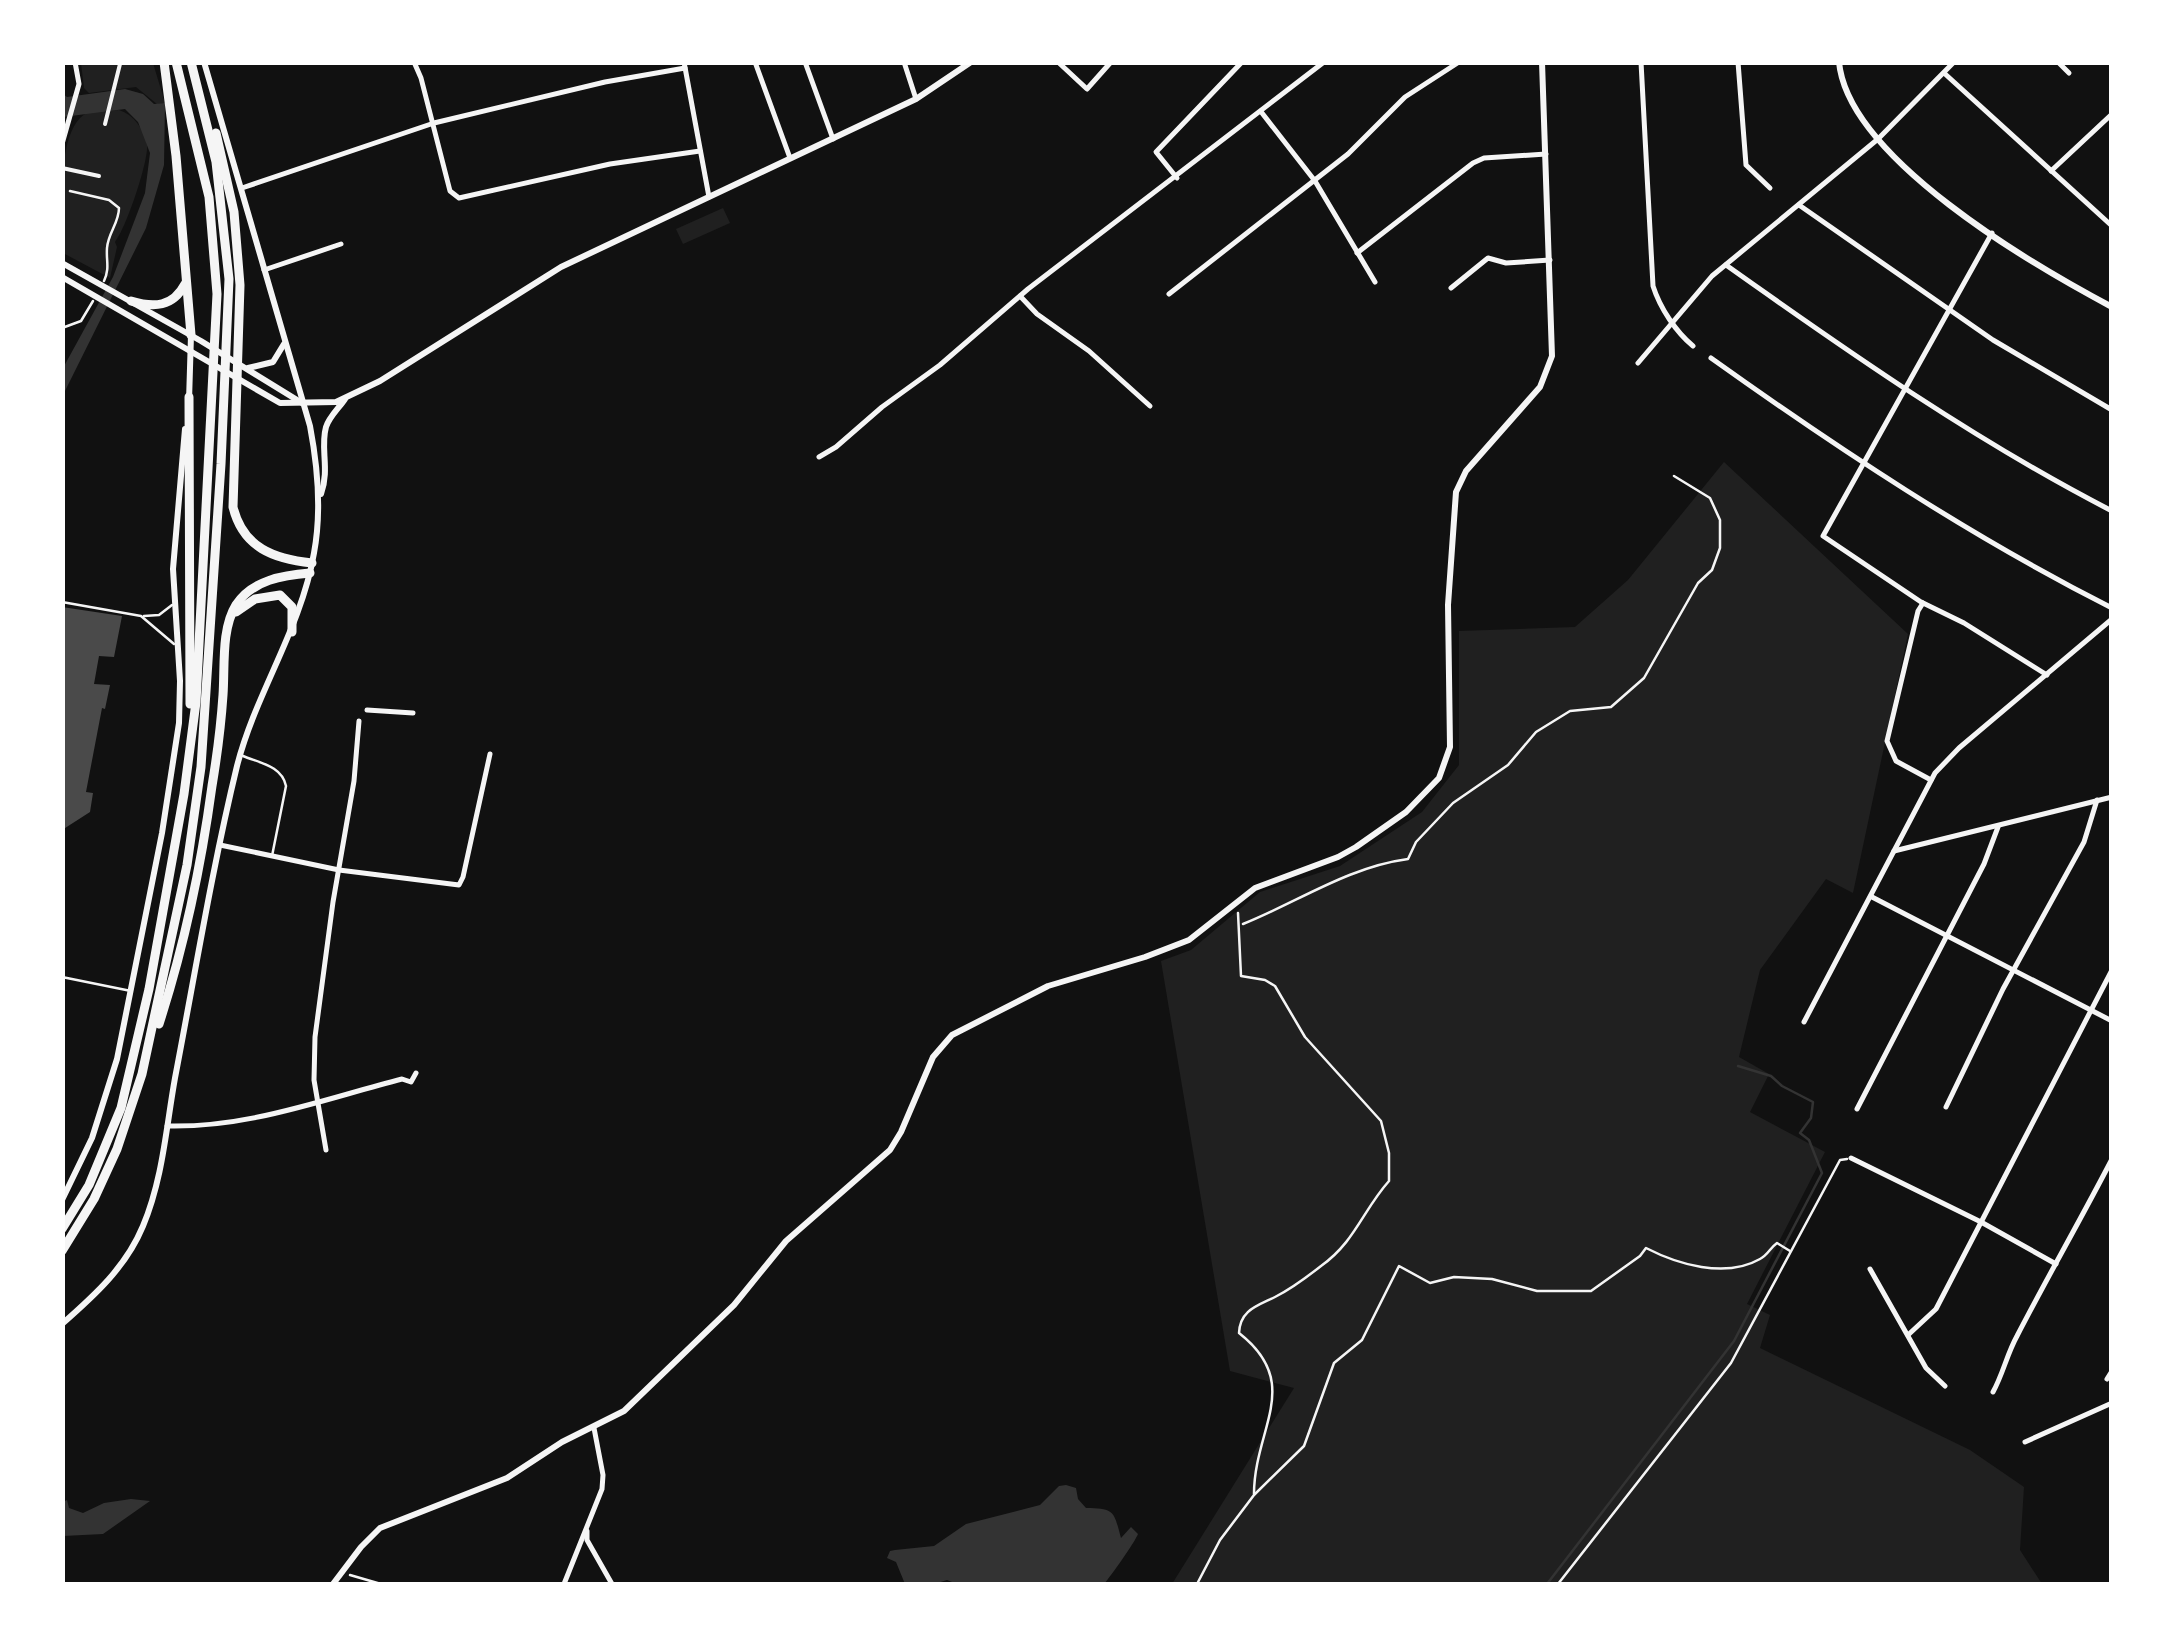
<svg xmlns="http://www.w3.org/2000/svg" width="2174" height="1647" font-family="Bitter,serif">
  <rect width="100%" height="100%" fill="#111"/>
  <g fill="#202020">
    <polygon points="81,63 153,63 165,103 157,104 136,87 89,93 84,88"/>
    <path d="M119 110C134 115 144 129 147 145 149 160 126 229 115 242L117 247 110 278 63 253C63 221 54 129 87 113 95 110 111 111 119 110Z"/>
    <polygon points="723,208 730,223 683,244 676,229"/>
    <polygon points="1724,462 1908,634 1853,893 1826,879 1760,970 1739,1057 1769,1074 1750,1112 1825,1152 1747,1304 1770,1315 1760,1348 1970,1450 2024,1487 2020,1550 2042,1584 1172,1584 1294,1388 1230,1371 1161,961 1191,950 1260,892 1340,866 1422,812 1459,765 1459,631 1575,627 1628,580"/>
  </g>
  <g fill="#333">
    <polygon points="125,89 143,94 154,104 165,103 164,165 146,228 63,395 63,368 113,277 145,193 150,153 138,122 125,109 63,117 63,94 67,97"/>
    <path d="M1066 1485 1076 1488 1078 1499 1086 1508C1116 1508 1114 1513 1121 1538L1131 1527 1138 1534C1135 1542 1111 1576 1104 1584H957L947 1580 934 1584H905L896 1562 887 1558 890 1551 895 1550 934 1546 966 1524 1040 1505 1059 1486Z"/>
    <polygon points="131,1499 150,1501 103,1534 63,1536 63,1502 67,1500 69,1508 83,1513 104,1503"/>
  </g>
  <g fill="none" stroke-linecap="round" stroke-linejoin="round">
    <polyline stroke="#333" stroke-width="2.5" points="1547,1584 1734,1341 1822,1173 1809,1140 1800,1133 1811,1118 1813,1102 1782,1086 1771,1076 1738,1066"/>
  </g>
  <polygon fill="#4a4a4a" points="62,607 122,616 114,657 99,656 94,684 110,685 105,709 102,708 86,792 93,793 90,812 62,830"/>
  <g fill="none" stroke-linecap="round" stroke-linejoin="round">
    <g stroke="#f5f5f5" stroke-width="2.5">
      <path d="M70 191 109 200 119 208C119 223 108 233 107 248 106 261 110 268 104 281"/>
      <polyline points="62,328 81,321 93,301"/>
      <path d="M1238 913 1241 976 1265 980 1275 986 1305 1037 1381 1121 1389 1153V1181C1363 1210 1355 1242 1321 1266 1307 1277 1291 1289 1275 1297 1257 1306 1240 1310 1239 1333 1304 1384 1254 1428 1254 1494"/>
      <path d="M1243 924C1298 902 1348 867 1408 859L1416 842 1453 803 1508 765 1536 732 1570 711 1611 707 1644 678 1698 583 1712 570 1720 548V520L1710 498 1674 476"/>
      <polyline points="350,1575 381,1584"/>
      <path d="M1197 1584 1220 1540 1254 1495 1304 1446 1334 1363 1362 1340 1399 1266 1430 1283 1454 1277 1492 1279 1537 1291H1591L1640 1256 1646 1248C1677 1264 1725 1279 1760 1259 1768 1255 1770 1248 1777 1243L1790 1251"/>
      <polyline points="1558,1584 1731,1363 1840,1160 1847,1159"/>
    </g>
    <g stroke="#f5f5f5" stroke-width="2.5">
      <polyline points="62,602 141,616 174,644"/>
      <polyline points="144,616 159,615 172,605"/>
      <path d="M243 756C260 763 282 766 286 786L272 856"/>
      <polyline points="62,977 131,991"/>
    </g>
    <g stroke="#f5f5f5" stroke-width="4">
      <polyline points="105,124 120,64"/>
      <polyline points="62,168 99,176"/>
    </g>
    <g stroke="#f5f5f5" stroke-width="5">
      <polyline points="414,62 421,78 450,191 459,198 610,164 700,151"/>
      <polyline points="684,62 709,197"/>
      <polyline points="755,62 790,158"/>
      <polyline points="805,62 833,139"/>
      <polyline points="904,62 916,99"/>
      <polyline points="1058,62 1087,89 1111,62"/>
      <path d="M1641 62 1653 286C1660 308 1676 332 1693 346"/>
      <polyline points="1738,62 1746,165 1770,188"/>
      <polyline points="2058,62 2069,73"/>
      <polyline points="1944,73 2112,226"/>
      <polyline points="1262,113 1315,181 1375,282"/>
      <polyline points="62,144 79,84 75,62"/>
      <polyline points="2051,171 2112,114"/>
      <polyline points="1177,178 1156,152 1242,62"/>
      <polyline points="242,188 434,123 605,82 685,68"/>
      <polyline points="1799,205 1993,340 2112,410"/>
      <polyline points="1992,233 1823,536 1921,602 1964,623 2047,675"/>
      <polyline points="1357,253 1473,163 1484,158 1546,154"/>
      <path d="M1726 265C1850 353 1976 441 2112 511"/>
      <polyline points="264,270 341,244"/>
      <polyline points="1451,288 1488,258 1506,263 1550,260"/>
      <polyline points="1169,294 1348,154 1405,97 1459,62"/>
      <polyline points="1020,296 1037,314 1089,351 1150,406"/>
      <path d="M1711 358C1840 450 1970 536 2112 608"/>
      <polyline points="1638,363 1712,276 1878,139 1954,62"/>
      <polyline points="819,457 836,447 882,407 940,365 1028,289 1324,62"/>
      <polyline points="1923,603 1918,611 1887,741 1896,761 1931,780"/>
      <polyline points="367,710 413,713"/>
      <polyline points="220,845 339,870 459,885 463,877 490,754"/>
      <polyline points="1894,851 2112,797"/>
      <polyline points="1872,897 2112,1021"/>
      <polyline points="1804,1022 1935,773 1959,748 2112,619"/>
      <polyline points="1946,1107 2003,989 2084,842 2097,800"/>
      <polyline points="1857,1109 1984,864 1998,827"/>
      <path d="M167 1126C249 1128 324 1099 402 1079L411 1082 416 1073"/>
      <polyline points="326,1150 314,1080 315,1037 333,902 354,781 359,721"/>
      <polyline points="1851,1158 1981,1222 2056,1264"/>
      <polyline points="1870,1269 1926,1368 1945,1386"/>
      <polyline points="1908,1335 1936,1309 2112,970"/>
      <polyline points="2107,1379 2112,1371"/>
      <path d="M1993 1392C2003 1374 2007 1354 2017 1336 2048 1276 2081 1219 2112 1159"/>
      <polyline points="2025,1442 2112,1403"/>
      <polyline points="587,1531 587,1540 612,1584"/>
      <polyline points="564,1584 602,1489 603,1475 594,1428"/>
    </g>
    <g stroke="#f5f5f5" stroke-width="6">
      <path d="M1839 62C1848 158 2033 265 2112 307"/>
      <polyline points="189,401 191,335"/>
      <polyline points="62,1200 92,1138 117,1059 162,833 179,723 180,681 173,569 185,429"/>
      <polyline points="333,1584 361,1547 380,1528 507,1478 562,1442 624,1411 734,1305 786,1241 890,1150 901,1132 933,1057 952,1035 1048,986 1145,957 1189,940 1255,888 1338,857 1356,847 1406,812 1439,778 1450,747 1448,605 1456,492 1466,471 1540,387 1552,356 1542,62"/>
    </g>
    <g stroke="#f5f5f5" stroke-width="6">
      <polyline points="62,263 201,341 302,403"/>
      <polyline points="62,277 280,403 336,402 380,381 561,267 916,99 971,62"/>
      <polyline points="248,368 273,362 284,344"/>
      <path d="M321 494C330 469 320 448 326 427 329 417 339 408 345 399"/>
      <path d="M62 1324C95 1295 126 1267 143 1226 163 1178 166 1128 175 1078 195 974 212 869 237 766 256 692 301 629 314 553 322 510 318 468 310 426L204 62"/>
    </g>
    <g stroke="#f5f5f5" stroke-width="9">
      <polyline points="164,62 176,156 191,335"/>
      <path d="M216 133 234 212 240 285 233 507C243 548 274 559 312 563"/>
      <path d="M131 301C154 308 173 307 185 284"/>
      <polyline points="189,397 190,704"/>
      <polyline points="236,612 255,599 280,595 292,607 292,632"/>
      <path d="M159 1024C184 947 201 867 212 786 217 756 221 725 223 695 225 667 221 629 236 605 252 580 284 575 310 573"/>
      <polyline points="62,1229 89,1185 121,1108 149,989 184,794 196,702 217,294 209,197 176,62"/>
      <polyline points="62,1251 94,1199 117,1149 142,1074 187,865 201,767 221,464 229,279 216,162 191,62"/>
    </g>
  </g>
  <rect width="2174" height="1647" fill="none" stroke="#ffffff" stroke-width="130"/>
</svg>
